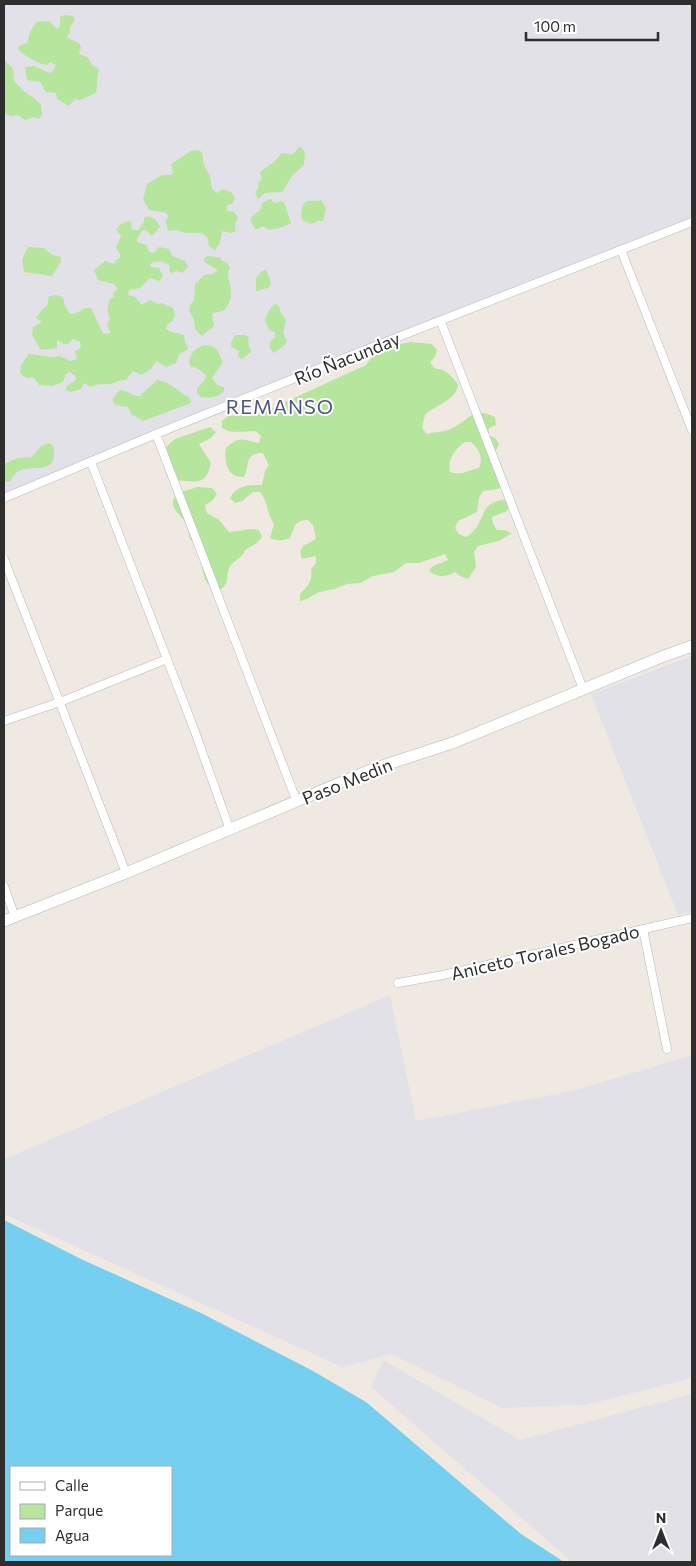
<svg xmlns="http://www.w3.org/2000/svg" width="696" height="1566" font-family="Commissioner,sans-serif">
  <rect width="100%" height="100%" fill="#efe9e1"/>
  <g fill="#e3e1e8">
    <polygon points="4,4 692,4 692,222 4,493"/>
    <polygon points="692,656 692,912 678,915 591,694"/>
    <polygon points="390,995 416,1121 577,1090 692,1055 692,1378 586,1405 502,1408 391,1354 342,1367 4,1214 4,1159"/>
    <polygon points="383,1360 520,1440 692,1394 692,1562 572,1562 371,1387"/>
  </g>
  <g fill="#b6e59e" fill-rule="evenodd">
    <path d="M64 15 73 16 75 20 70 27V33L67 36 68 38 79 43 81 47 79 54 87 57 92 65 98 68 99 71C96 77 98 86 96 93L80 100 75 99 69 106 57 99 56 93 46 92 40 82 27 80 25 67 34 66 50 73 53 71 56 65 50 62 47 65C41 65 21 54 18 49L19 46 27 43 30 32 36 22 49 21 57 29 60 26V17Z"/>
    <polygon points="4,59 13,69 14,81 26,93 34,98 41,105 42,115 39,119 34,117 25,120 18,115 11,116 4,113"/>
    <path d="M301 147 305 153 304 165 292 176 282 192 265 193 258 199 255 192 258 188V184L262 178 260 172 275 161 282 153C291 153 291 158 298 148Z"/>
    <polygon points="198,150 202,152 204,165 210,176 212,189 217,193 222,189 231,192 235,198 232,204 227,205 227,211 234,212 238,218 235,224 236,231 230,233 222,231 220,243 215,250 209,246 207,237 202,233 185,233 176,230 168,231 167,225 165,221 168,217 167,213 149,210 143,199 147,184 162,175 171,175 173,173 171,164 191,151"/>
    <path d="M270 199 275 203 281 201 284 202 291 223C285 227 278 228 270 230L262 226 258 229H255L250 219 261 209 262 203Z"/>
    <path d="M321 200 326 208 323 221H318L312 224 303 221C301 216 301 214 302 209 305 196 311 203 321 200Z"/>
    <path d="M148 216 155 219 160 227 152 236 147 231 143 230 137 239V242L147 245 148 250 151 253 155 252 159 247 169 249 172 256 185 261 188 267 182 273 177 271 172 273 169 271 170 266C165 261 156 260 150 264L151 267 159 268 163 276 159 281 150 278 140 288 129 290 128 295 135 297 142 305 150 300 158 304 161 303 173 308 175 316 172 321 167 325 166 329 172 332 184 335 185 342 188 347 187 350 179 354 176 363 166 367 156 361 151 369 141 375 133 371 126 380C121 380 119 381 114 383 106 386 98 382 91 387L84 383 81 389 71 392 65 390 67 386 76 380 75 376 70 372 66 374 63 382 52 386 39 385 34 378C28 376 28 381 20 373L21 365 29 354 53 357 60 356 70 361 77 359 75 351 81 348 80 342 73 339 68 344H64L57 340V348L41 350 32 335 33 327 42 322 36 318 41 311 47 306 49 296 56 295 63 297 65 306 70 314C79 315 82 306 91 308L103 333 105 334 110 333V331L107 325 110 319 107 310 110 299 114 297 113 293 118 289 114 284 98 280 94 270 105 261 114 264 116 260 120 258V254L116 248 121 236 116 229 122 223 131 221 132 230H138L144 222V218Z"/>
    <polygon points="29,247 44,248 52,255 61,257 61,261 52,276 24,272 22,260 27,248"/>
    <path d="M209 256 221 258 222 261 228 264 230 267C223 280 239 289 226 308 223 313 216 311 212 314L214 326 202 336 195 329 194 320 189 310 190 305 194 300 195 284 204 275 213 274 218 270 204 262 205 257Z"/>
    <path d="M266 270C272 285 276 287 256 291V278L262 271Z"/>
    <path d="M275 304 279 306 281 313 286 320 283 333 287 341 285 345 274 353 271 350C268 344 271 341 275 337V332L269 330 265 320 269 310Z"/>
    <polygon points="235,335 245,335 249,337 248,342 251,352 242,359 238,357 239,351 231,347 231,343"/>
    <path d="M411 342 432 344 437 350 435 357 430 362 434 368C446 370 452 375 458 385 456 401 436 404 425 415L422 428 427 434C434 432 445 432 451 429 469 420 473 406 495 417L496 425 489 428 488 435 495 438 499 444 493 457 503 484 498 489 483 491 479 498 477 512 458 521 455 528 459 534 466 537C488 524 477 501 505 500L511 504 507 511 492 517 493 524 497 530H504L512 533 499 541 478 546 474 552 476 567 468 579 460 576 455 572C446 577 438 578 429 571L433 566 448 560 445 554 419 563H406L394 572 373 576 360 583 347 584 334 589 319 592 307 599 300 601V594C308 586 313 581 311 569L316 563V556L302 559 300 552 303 546 316 539 313 525 308 520C294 520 295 527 290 538 282 541 277 541 270 538L274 524C267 514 268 502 260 492H253L242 501 235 503 230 498C237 485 249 485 262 485L265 471 269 465 263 453C244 453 250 465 244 477 227 478 224 462 226 448 240 435 243 440 259 443L261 436 256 431 235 432 228 431 222 428V421L228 416 259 414 366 365C373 352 397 344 411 342ZM465 442H471C480 450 483 457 479 468 466 470 464 476 450 472 447 461 455 448 465 442Z"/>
    <path d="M205 345C219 346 217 352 223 362L212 378 217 385 224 387V391C218 398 209 398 201 397L197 393V388L205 380 206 375 197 368 191 367 189 363C191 353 194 348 205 345Z"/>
    <path d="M157 380C172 382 178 392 190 398L191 403 143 421 131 414 128 407 116 405 113 402V398L120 390C128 390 133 397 140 396Z"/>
    <path d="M210 427 216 432 211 438 199 444 211 463C205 491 191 478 172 481L167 477 163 463 164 449 175 439Z"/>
    <path d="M49 443 53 445C60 478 30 463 17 472 14 474 12 479 9 482H4V464L18 458 32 457 41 446Z"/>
    <path d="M197 487 212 488 217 494 212 501 205 505 207 513 219 520 229 532C240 532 248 527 259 530L262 537 257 543 245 550C241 560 233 560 229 568 225 578 231 582 220 590 202 588 204 571 200 557 199 550 195 545 191 540 188 535 189 530 187 525 183 515 166 508 176 495 181 490 191 490 197 487Z"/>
  </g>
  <path fill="#75cff0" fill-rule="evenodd" d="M4 1220 83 1260 201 1313 313 1371 366 1402 521 1534 564 1562H4ZM11 1467H171V1555H11Z"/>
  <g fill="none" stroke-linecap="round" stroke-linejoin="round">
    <defs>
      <g id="street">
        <polyline points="621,250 692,430"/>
        <polyline points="441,322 583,689"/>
        <polyline points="156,434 297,802"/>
        <polyline points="91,462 194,729 230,830"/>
        <polyline points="4,498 156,434 365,350 692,222"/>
        <polyline points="4,559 126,873"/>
        <polyline points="4,721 60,702 167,659"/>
        <polyline points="4,886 15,917"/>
        <polyline points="643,929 667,1049"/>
        <polyline points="398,983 443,975 692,918"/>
      </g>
      <polyline id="secondary" points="4,921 126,873 373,769 455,742 664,656 692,646"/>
    </defs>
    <use href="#street" stroke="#b4b7c1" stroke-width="9"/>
    <use href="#secondary" stroke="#b4b7c1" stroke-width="12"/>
    <use href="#street" stroke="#fff" stroke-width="8"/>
    <use href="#secondary" stroke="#fff" stroke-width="11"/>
  </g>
  <g text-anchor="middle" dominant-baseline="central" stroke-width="4" stroke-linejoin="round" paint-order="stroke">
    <g font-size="18" fill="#2e2e2e" stroke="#fff">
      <text transform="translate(347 358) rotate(-22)">Río Ñacunday</text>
      <text transform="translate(347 781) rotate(-22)">Paso Medin</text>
      <text transform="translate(545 952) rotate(-13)">Aniceto Torales Bogado</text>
    </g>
    <g font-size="20" letter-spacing="1" fill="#4d5680" stroke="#fff">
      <text x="280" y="406">REMANSO</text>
    </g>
  </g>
  <rect width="696" height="1566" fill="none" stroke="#2e2e2e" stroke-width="10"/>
  <rect x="10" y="1466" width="162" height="90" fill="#ffffff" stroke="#ababab"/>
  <rect x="20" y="1482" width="25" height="8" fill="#ffffff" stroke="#ababab"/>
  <text x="55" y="1491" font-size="15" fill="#2e2e2e">Calle</text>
  <rect x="20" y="1504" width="25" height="15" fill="#b6e59e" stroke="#ababab"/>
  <text x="55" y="1516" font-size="15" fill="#2e2e2e">Parque</text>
  <rect x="20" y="1528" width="25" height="15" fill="#75cff0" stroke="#ababab"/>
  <text x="55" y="1541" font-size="15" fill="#2e2e2e">Agua</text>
  <g transform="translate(661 1531)" stroke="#ffffff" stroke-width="4" paint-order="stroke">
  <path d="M0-4L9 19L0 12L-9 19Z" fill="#2e2e2e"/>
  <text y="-8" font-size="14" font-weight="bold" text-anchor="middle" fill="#2e2e2e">N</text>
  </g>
  <path d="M526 32v8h132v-8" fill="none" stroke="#2e2e2e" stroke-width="2.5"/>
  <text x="534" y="32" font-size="15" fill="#2e2e2e" stroke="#ffffff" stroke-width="4" paint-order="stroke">100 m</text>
</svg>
